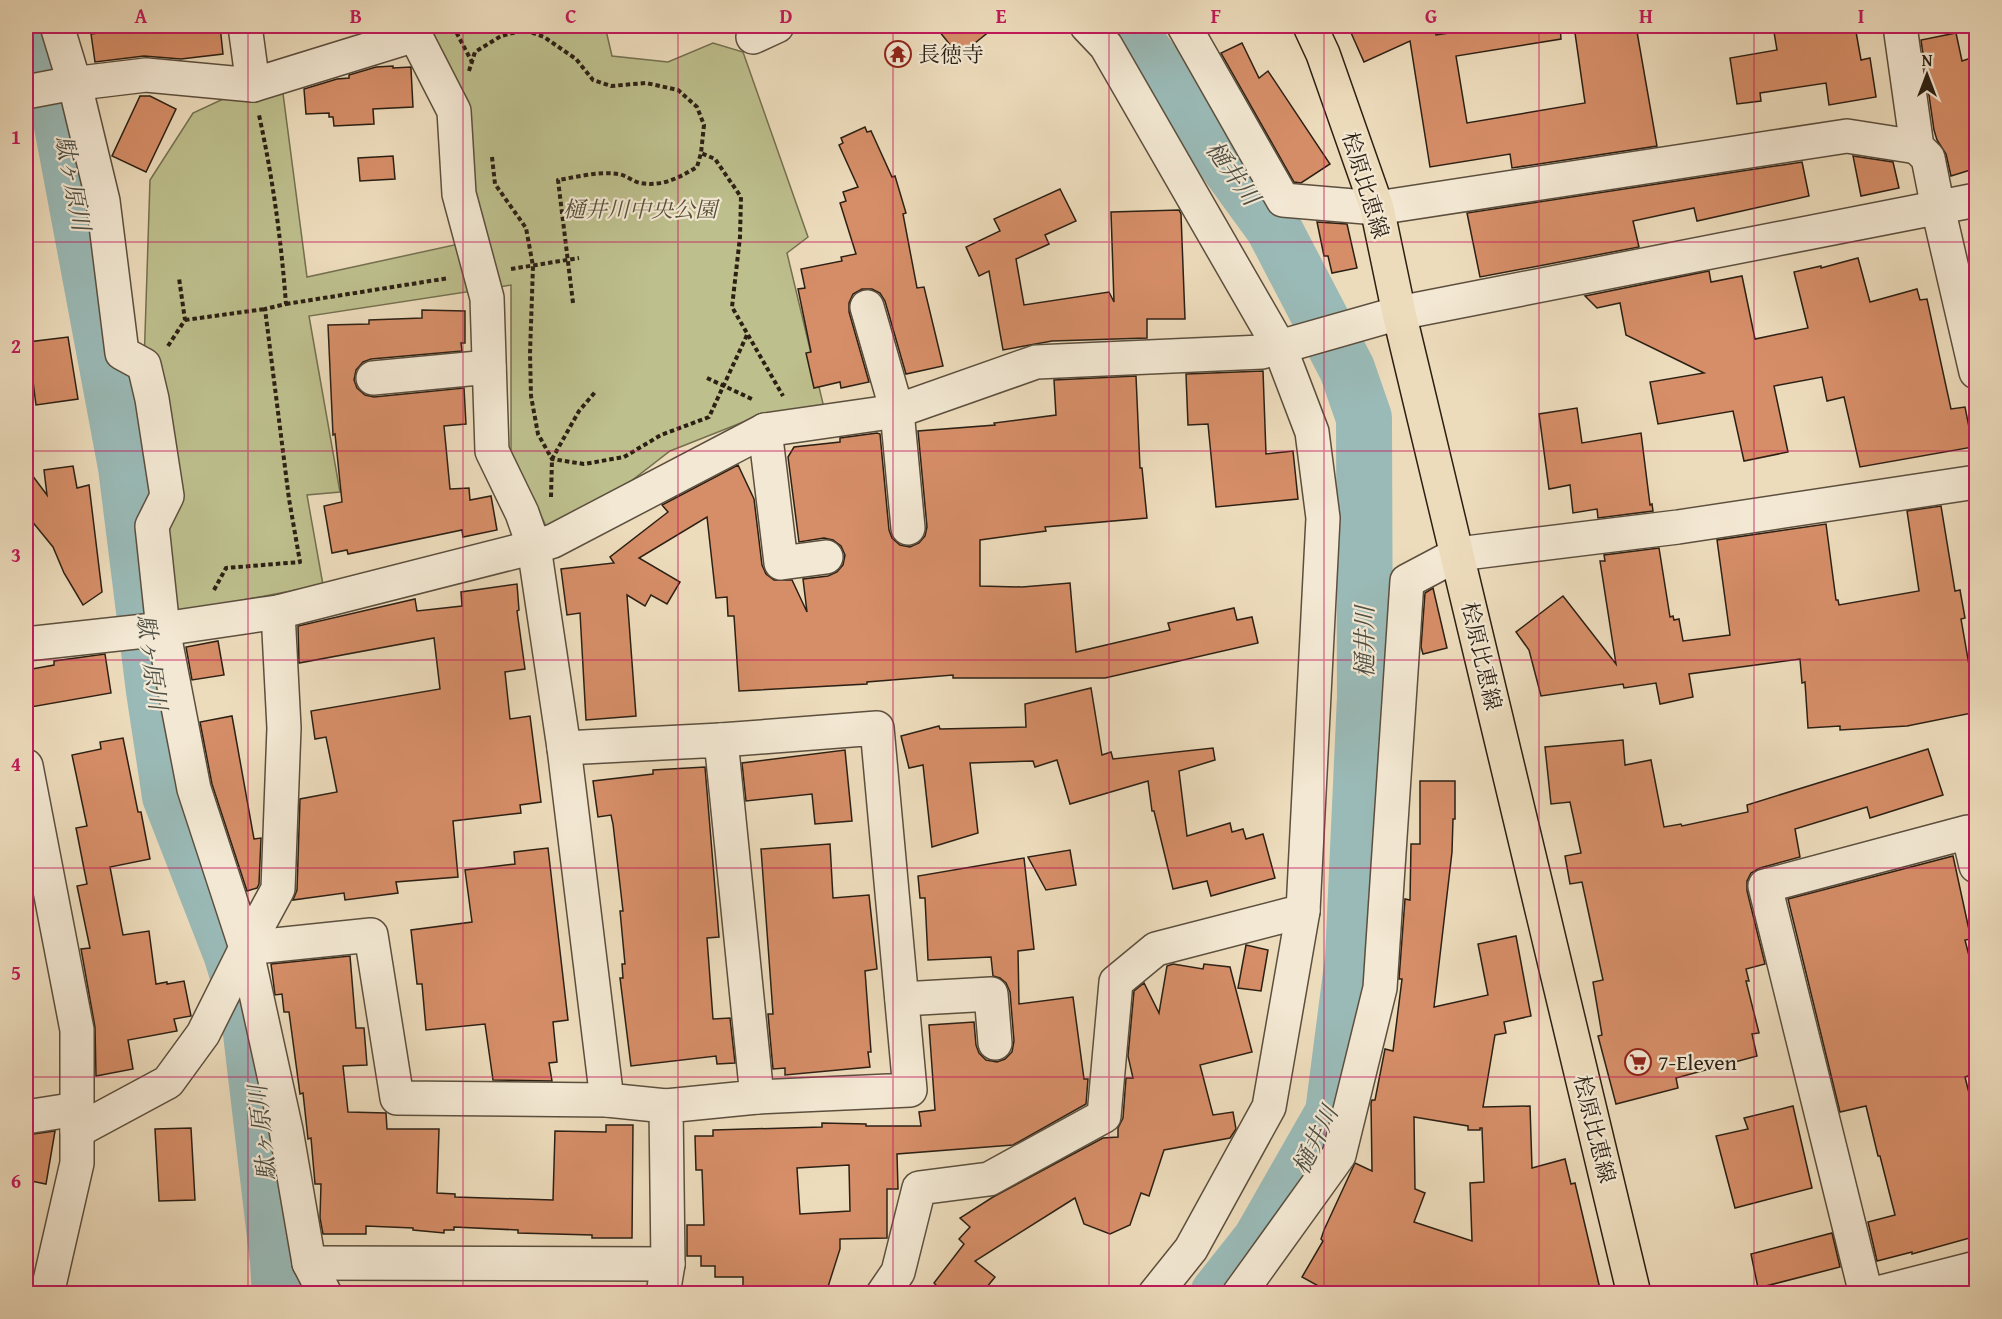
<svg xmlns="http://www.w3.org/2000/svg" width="2002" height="1319" font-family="'Gentium Book Plus','Noto Serif JP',serif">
  <rect width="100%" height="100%" fill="#eddcbc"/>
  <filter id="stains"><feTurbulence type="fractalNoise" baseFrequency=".00333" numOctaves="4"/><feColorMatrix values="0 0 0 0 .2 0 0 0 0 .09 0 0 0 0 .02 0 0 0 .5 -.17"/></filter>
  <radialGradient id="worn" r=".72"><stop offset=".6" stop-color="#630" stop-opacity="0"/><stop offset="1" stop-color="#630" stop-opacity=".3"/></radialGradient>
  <polygon fill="#bdbf8d" stroke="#747050" stroke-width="1.5" points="419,26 605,26 612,56 668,62 713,43 743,52 808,237 787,253 825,412 756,417 670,451 590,513 546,526 511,454 511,285 309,316 340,492 307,495 323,585 206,607 160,612 144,365 150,180 193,113 253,85 282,86 307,277 482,239 469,203 472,135 422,36"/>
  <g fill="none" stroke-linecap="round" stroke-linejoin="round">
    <g stroke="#9abab7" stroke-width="56">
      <polyline points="36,26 60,115 126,467 154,691 170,796 231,953 248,1008 278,1262 280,1294"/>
      <polyline points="1124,26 1163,76 1273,227 1347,369 1364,418 1365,697 1353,958 1333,1113 1260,1241 1218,1294"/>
    </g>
  </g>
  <g fill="#d68e68" stroke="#2c2014" stroke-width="1.5" fill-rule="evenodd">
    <polygon points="120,26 220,26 223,54 181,59 144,56 95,62 91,34 120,30"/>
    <polygon points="935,26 996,26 959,56"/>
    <polygon points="1348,26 1445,26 1434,30 1436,35 1497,26 1560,26 1561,39 1456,56 1467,123 1585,103 1574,26 1636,26 1657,146 1512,168 1510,154 1430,167 1410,41 1364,62"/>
    <polygon points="1773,26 1855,26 1861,60 1870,58 1876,97 1829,105 1826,83 1760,93 1761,101 1737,104 1730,58 1777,50"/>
    <polygon points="1956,33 1962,61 1977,56 1977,168 1951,176 1946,154 1937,140 1934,130 1921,40"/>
    <polygon points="1242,43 1259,78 1268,71 1330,164 1301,183 1294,182 1221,53"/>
    <polygon points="393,66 393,68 411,67 411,69 413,107 373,109 374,124 334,126 333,117 329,117 329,113 306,114 304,89 337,79 349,78 349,75 376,67"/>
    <polygon points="140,96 150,96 176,109 146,172 112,156"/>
    <polygon points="865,127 867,132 871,131 892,177 895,176 906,213 903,214 917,288 924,287 943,366 906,374 885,301 880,293 872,289 862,289 853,294 849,303 849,312 869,382 841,388 840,382 814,388 806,353 811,352 798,289 805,288 801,269 842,261 841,257 856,254 840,203 846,201 843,192 858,187 839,145 843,143 841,138"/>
    <polygon points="393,156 395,179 360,181 358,158"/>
    <polygon points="1853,156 1893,162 1899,188 1861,196"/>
    <polygon points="1802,162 1809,196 1697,221 1694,208 1633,221 1639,247 1480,277 1467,213"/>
    <polygon points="1060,189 1076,221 1045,235 1049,244 1016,259 1024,305 1109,292 1114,302 1111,212 1179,210 1181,214 1185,319 1147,319 1147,338 1052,341 1003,350 989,271 979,276 966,247 1000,231 994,219"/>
    <polygon points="1317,222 1347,224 1357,268 1332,273 1328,256 1324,256"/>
    <polygon points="1858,258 1870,302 1917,289 1920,300 1927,299 1951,409 1965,407 1973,447 1860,467 1844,397 1827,401 1822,377 1774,386 1788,452 1744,461 1733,411 1658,424 1650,382 1704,373 1626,335 1620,303 1597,308 1585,296 1709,271 1711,282 1742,276 1755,339 1808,328 1794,272 1821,266 1821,268"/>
    <polygon points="422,310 465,311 465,343 461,343 462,351 371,359 363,362 356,370 354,380 357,388 365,395 374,397 464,388 466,424 444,426 450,489 469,488 470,500 491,496 497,530 463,537 462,530 348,554 347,550 332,553 324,506 342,502 335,434 333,435 328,325 369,324 369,320 422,318"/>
    <polygon points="68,337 78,399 36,405 28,342"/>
    <polygon points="1263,371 1266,454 1293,451 1298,499 1216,507 1208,424 1188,425 1186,374"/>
    <polygon points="1136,376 1140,468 1142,468 1147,518 1045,527 1046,531 980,540 980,586 1022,587 1070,583 1076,652 1170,630 1168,623 1234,608 1237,620 1252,617 1258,643 1105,678 953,678 953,675 867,682 867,684 739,691 734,616 728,616 727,597 716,598 707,517 639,558 680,582 667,604 651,595 645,606 627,595 636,716 586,720 580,613 567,615 561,569 614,563 610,557 668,512 662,505 738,465 754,499 762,565 766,574 774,580 792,580 807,612 803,579 828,576 837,572 843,565 845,555 841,546 833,540 824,538 799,542 788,457 794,447 840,442 840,438 877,433 880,434 889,530 892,538 900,545 910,547 919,543 925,536 927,527 918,431 995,425 994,423 1056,415 1054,380"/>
    <polygon points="1577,408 1582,443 1641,433 1650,505 1652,504 1653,511 1598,518 1597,509 1573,513 1570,485 1549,489 1539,414"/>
    <polygon points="73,466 77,488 89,485 102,592 83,605 64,573 53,547 26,514 26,467 47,495 44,470"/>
    <polygon points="1941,506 1955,591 1960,590 1965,618 1961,619 1969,665 1977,664 1977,712 1907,726 1840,730 1840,726 1808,728 1805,682 1802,683 1800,659 1689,674 1693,697 1660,704 1656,683 1624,688 1623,684 1541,696 1529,650 1516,632 1563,596 1616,664 1600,561 1605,561 1604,555 1659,548 1670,617 1673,616 1674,620 1679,619 1683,641 1730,635 1717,540 1826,524 1836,600 1838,600 1839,605 1919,591 1907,511"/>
    <polygon points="517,584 519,610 517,611 525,669 505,672 510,719 530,716 541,802 520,805 521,813 453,821 458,877 396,882 398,893 345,900 344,893 293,900 297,890 300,799 337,792 326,737 315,739 311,711 440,689 434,638 299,663 298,626 415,599 417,611 462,606 461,592"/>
    <polygon points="1433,588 1447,648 1423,654 1421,647 1425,593"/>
    <polygon points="218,641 224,675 192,680 186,647"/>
    <polygon points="105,654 111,693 31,707 26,670 54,665 54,661"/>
    <polygon points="1091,688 1102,755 1111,752 1113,759 1213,748 1215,760 1179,771 1187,836 1230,823 1232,832 1243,829 1246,839 1263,834 1275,878 1211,896 1207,881 1173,889 1154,811 1152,811 1148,781 1070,804 1057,760 1035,767 1033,761 970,763 978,833 932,847 923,765 909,768 901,736 939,726 940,729 1026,727 1025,704"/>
    <polygon points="232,716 254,839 261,838 259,884 257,888 247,891 212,784 200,722"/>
    <polygon points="123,738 138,812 141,812 150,859 110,867 123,935 149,931 156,984 167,982 167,984 184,981 191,1016 174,1019 177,1031 128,1040 133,1069 96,1076 95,1027 81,949 90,948 77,886 87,884 76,828 87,826 72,755 101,749 100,742"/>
    <polygon points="1623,740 1625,765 1651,760 1664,827 1681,824 1682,826 1748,812 1747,805 1928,749 1943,795 1870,818 1867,807 1795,829 1800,857 1760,868 1751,873 1747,881 1747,891 1765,964 1746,969 1749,981 1746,981 1759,1033 1752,1034 1757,1056 1676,1078 1678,1088 1616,1104 1598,1036 1602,1035 1593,982 1603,980 1582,882 1570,884 1565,856 1581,853 1570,802 1551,804 1545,747"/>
    <polygon points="845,750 852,821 815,824 812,794 746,801 742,763"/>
    <polygon points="705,767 719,937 707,938 713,1019 730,1018 735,1063 717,1064 716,1056 631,1066 620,978 623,978 622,964 625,964 620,911 623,911 613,824 611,815 598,817 593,781 653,774 653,770"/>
    <path d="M1420 781H1455V819H1453L1452 852 1434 1007 1488 995 1478 944 1516 936 1531 1016 1504 1022 1506 1033 1495 1035 1483 1107 1530 1106 1532 1168 1565 1159 1571 1184 1575 1183 1601 1293H1331L1302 1277 1323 1241 1321 1239 1324 1230 1355 1163 1372 1171 1371 1103 1372 1100H1375L1385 1049 1393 1051 1402 979H1399L1405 899 1410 900 1411 844H1420ZM1414 1117 1468 1126V1130H1480V1128H1482L1484 1182 1470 1183 1472 1241 1414 1222 1425 1193 1415 1189Z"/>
    <polygon points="830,844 833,898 869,895 877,969 865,971 871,1052 868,1052 870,1067 785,1075 785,1068 773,1069 768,1014 773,1014 761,849"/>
    <polygon points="548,848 568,1020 553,1022 557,1062 549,1063 552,1081 493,1080 485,1024 426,1030 422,984 417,984 411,930 472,922 465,870 515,864 514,852"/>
    <polygon points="1070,850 1076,885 1046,890 1028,857"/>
    <polygon points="1953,856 1971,939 1965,940 1977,987 1977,1073 1965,1077 1977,1125 1977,1236 1912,1254 1912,1252 1877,1261 1868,1222 1895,1215 1880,1156 1878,1156 1866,1106 1840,1112 1788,899"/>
    <path d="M1024 858 1034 949 1018 951 1019 1004 1073 997 1084 1079H1088L1086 1104 1013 1145 897 1154 898 1189H887V1238L840 1239V1249L826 1293H774L777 1286H743V1277H715V1266H701V1256H687V1225H704L702 1170H696L695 1136H713V1130L822 1127V1123L866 1124V1126H921L919 1112 935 1110 929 1025 974 1022 976 1045 979 1053 986 1060 997 1062 1005 1059 1012 1052 1014 1041 1010 992 1006 983 1000 978 993 976 991 957 928 960 925 898H920L918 876ZM849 1165 850 1211 800 1214 797 1168Z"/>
    <polygon points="1246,945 1268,950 1261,991 1238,988"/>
    <polygon points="350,956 356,1028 364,1028 367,1065 343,1066 348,1112 386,1113 387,1129 439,1129 437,1193 455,1194 455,1197 553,1200 555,1131 606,1132 606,1125 633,1125 632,1238 592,1238 592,1235 518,1233 518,1230 454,1227 454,1230 444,1230 444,1233 413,1230 413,1228 366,1226 366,1234 323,1234 320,1218 321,1184 315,1184 311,1138 308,1139 303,1093 300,1094 289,1012 284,1012 282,994 275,995 271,964"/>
    <polygon points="1173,964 1203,969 1204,964 1230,967 1252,1052 1200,1065 1213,1115 1233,1112 1236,1129 1230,1138 1164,1150 1149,1196 1141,1193 1130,1225 1110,1234 1084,1224 1075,1198 975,1261 995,1277 982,1293 930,1293 936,1285 934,1283 964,1244 959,1239 970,1227 960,1218 993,1197 1103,1138 1118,1137 1118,1128 1123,1118 1126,1078 1133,1078 1128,1056 1134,991 1144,983 1159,1013 1167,966"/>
    <polygon points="1793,1106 1812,1188 1735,1208 1716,1136 1748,1129 1744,1118"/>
    <polygon points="191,1128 195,1200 159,1201 155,1129"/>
    <polygon points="55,1131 46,1184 26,1180 26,1135"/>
    <polygon points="1832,1233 1840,1267 1758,1288 1751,1254"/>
  </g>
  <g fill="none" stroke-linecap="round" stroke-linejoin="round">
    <defs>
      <g id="minor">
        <polyline points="57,26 75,85 103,201 122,353 144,365 152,399 167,496 152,526 163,629 194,789 246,948 278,889 284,728 278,612"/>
        <polyline points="413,26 415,35 454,111 459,194 487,298 492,451 522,513 534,547 564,748 721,740 757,1097 666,1106 668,1264 663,1294"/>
        <polyline points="1184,26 1283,200 1377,208 1847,136 1917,147"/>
        <polyline points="1900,26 1917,147 1928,158 1938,208 1976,372"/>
        <polyline points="753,37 777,26"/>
        <polyline points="253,85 415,35"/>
        <polyline points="26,92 63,85 146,75 253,85 245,26"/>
        <polyline points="867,307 897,411 908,528"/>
        <polyline points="373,378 489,367"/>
        <polyline points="765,430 781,563 826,557"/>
        <polyline points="26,644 163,629 278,612 534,547 553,541 765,430 897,411 1036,362 1262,352 1399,313 1976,200"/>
        <polyline points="721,740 877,728 910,1090 757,1097"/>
        <polyline points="564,748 607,1100 666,1106"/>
        <polyline points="26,766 77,1030 77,1163 47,1294"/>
        <polyline points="246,948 286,1130 309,1263 325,1294"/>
        <polyline points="902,999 991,994 995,1043"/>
        <polyline points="26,1117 77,1109"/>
        <polyline points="77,1131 168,1082 203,1034 246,948 371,935 397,1098 607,1100"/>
        <polyline points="309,1263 668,1264"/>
        <polyline points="883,1294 898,1272 919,1188 989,1179 1104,1116 1116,982 1156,949 1303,911 1323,518 1312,432 1280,348 1106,46 1087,26"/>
        <polyline points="1155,1294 1191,1249 1269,1107 1303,911"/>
        <polyline points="1239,1294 1339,1155 1380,988 1407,581 1458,554 1678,527 1976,482"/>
        <polyline points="1866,1294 1765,886 1968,832 1976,866"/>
        <polyline points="1874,1294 1976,1268"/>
      </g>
      <polyline id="major" points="1310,26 1323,54 1377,208 1399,313 1634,1294"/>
    </defs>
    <use href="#minor" stroke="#5c4f3e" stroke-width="36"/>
    <use href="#major" stroke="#2c2014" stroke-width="36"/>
    <g stroke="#2c2014" stroke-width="4" stroke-dasharray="4.5 3" stroke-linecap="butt">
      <polyline points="453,26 472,62"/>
      <polyline points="469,71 475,52 501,36 524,30 544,37 576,59 593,80 611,86 646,83 678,90 697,107 704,125 701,153 715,159 741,197 740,237 732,307 783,396"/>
      <polyline points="492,157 495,184 526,228 533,266 530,353 531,396 538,434 552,459 584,464 624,457 661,435 709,417 747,335"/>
      <polyline points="511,269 579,258"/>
      <path d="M573 303 558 180C577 177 599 171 618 174 626 175 632 181 640 183 661 187 679 178 697 167L701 153"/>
      <polyline points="286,304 449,278"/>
      <polyline points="185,320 265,309"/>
      <polyline points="168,346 185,320 179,278"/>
      <polyline points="707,378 754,400"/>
      <polyline points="551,497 552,459 579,411 596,391"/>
      <path d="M214 590 226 568 300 562 289 499 265 309 286 304C281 239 273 179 259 115"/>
    </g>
    <use href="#minor" stroke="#f3e8d3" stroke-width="33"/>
    <use href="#major" stroke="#eddcbc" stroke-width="33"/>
  </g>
  <path fill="none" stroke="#c2185b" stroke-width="1.5" stroke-opacity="0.55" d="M248 26V1294M463 26V1294M678 26V1294M893 26V1294M1109 26V1294M1324 26V1294M1539 26V1294M1754 26V1294M26 242H1976M26 451H1976M26 660H1976M26 868H1976M26 1077H1976"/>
  <defs>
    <symbol id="temple-ring" viewBox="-11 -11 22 22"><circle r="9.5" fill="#f3e8d3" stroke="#8f2418" stroke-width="1.5"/><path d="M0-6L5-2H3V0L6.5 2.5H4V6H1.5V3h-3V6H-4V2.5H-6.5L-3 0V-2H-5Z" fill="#8f2418"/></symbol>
    <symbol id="supermarket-ring" viewBox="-11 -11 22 22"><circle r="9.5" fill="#f3e8d3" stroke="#8f2418" stroke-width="1.5"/><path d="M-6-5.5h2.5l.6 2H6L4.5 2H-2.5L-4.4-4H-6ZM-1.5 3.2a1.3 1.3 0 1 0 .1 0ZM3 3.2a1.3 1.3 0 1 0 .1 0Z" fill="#8f2418"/></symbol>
  </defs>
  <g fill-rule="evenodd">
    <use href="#temple-ring" x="883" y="39" width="30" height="30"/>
    <use href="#supermarket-ring" x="1623" y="1047" width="30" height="30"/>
  </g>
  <g text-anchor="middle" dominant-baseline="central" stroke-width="4.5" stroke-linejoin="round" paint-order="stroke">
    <g font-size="22" fill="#2c2014" stroke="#f3e8d3" text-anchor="start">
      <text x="918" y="54">長徳寺</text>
      <text x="1658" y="1062">7-Eleven</text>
    </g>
    <g font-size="22" fill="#2c2014" stroke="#f3e8d3">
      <text transform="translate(1366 185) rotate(73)">桧原比恵線</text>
      <text transform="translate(1482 656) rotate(77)">桧原比恵線</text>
      <text transform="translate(1595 1129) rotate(76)">桧原比恵線</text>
    </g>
    <g font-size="22" font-style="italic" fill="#585038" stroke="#f3e8d3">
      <text x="640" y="209">樋井川中央公園</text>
    </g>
    <g font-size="24" font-style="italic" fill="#4d4e45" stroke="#f3e8d3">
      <text transform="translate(1233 173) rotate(54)">樋井川</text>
      <text transform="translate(73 183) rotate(79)">駄ヶ原川</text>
      <text transform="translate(1364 642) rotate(-90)">樋井川</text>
      <text transform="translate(152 662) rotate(82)">駄ヶ原川</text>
      <text transform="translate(262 1133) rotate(-96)">駄ヶ原川</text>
      <text transform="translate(1315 1140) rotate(-64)">樋井川</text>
    </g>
  </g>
  <rect width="2002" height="1319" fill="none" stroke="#eddcbc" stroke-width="66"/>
  <g transform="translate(1927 75)" stroke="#f3e8d3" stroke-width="4.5" paint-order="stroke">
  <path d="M0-4.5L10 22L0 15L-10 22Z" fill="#2c2014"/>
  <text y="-9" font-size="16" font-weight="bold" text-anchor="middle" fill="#2c2014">N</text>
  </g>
  <rect x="33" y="33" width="1936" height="1253" fill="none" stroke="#c2185b" stroke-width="2"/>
  <g font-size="20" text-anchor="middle" font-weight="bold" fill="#c2185b">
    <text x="141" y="23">A</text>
    <text x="356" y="23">B</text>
    <text x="571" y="23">C</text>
    <text x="786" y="23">D</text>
    <text x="1001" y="23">E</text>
    <text x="1216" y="23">F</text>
    <text x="1431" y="23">G</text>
    <text x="1646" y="23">H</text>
    <text x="1861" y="23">I</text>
    <text x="16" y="144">1</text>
    <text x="16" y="353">2</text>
    <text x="16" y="562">3</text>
    <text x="16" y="771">4</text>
    <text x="16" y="980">5</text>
    <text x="16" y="1188">6</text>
  </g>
  <rect width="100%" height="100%" filter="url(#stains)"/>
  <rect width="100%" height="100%" fill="url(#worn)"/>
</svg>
